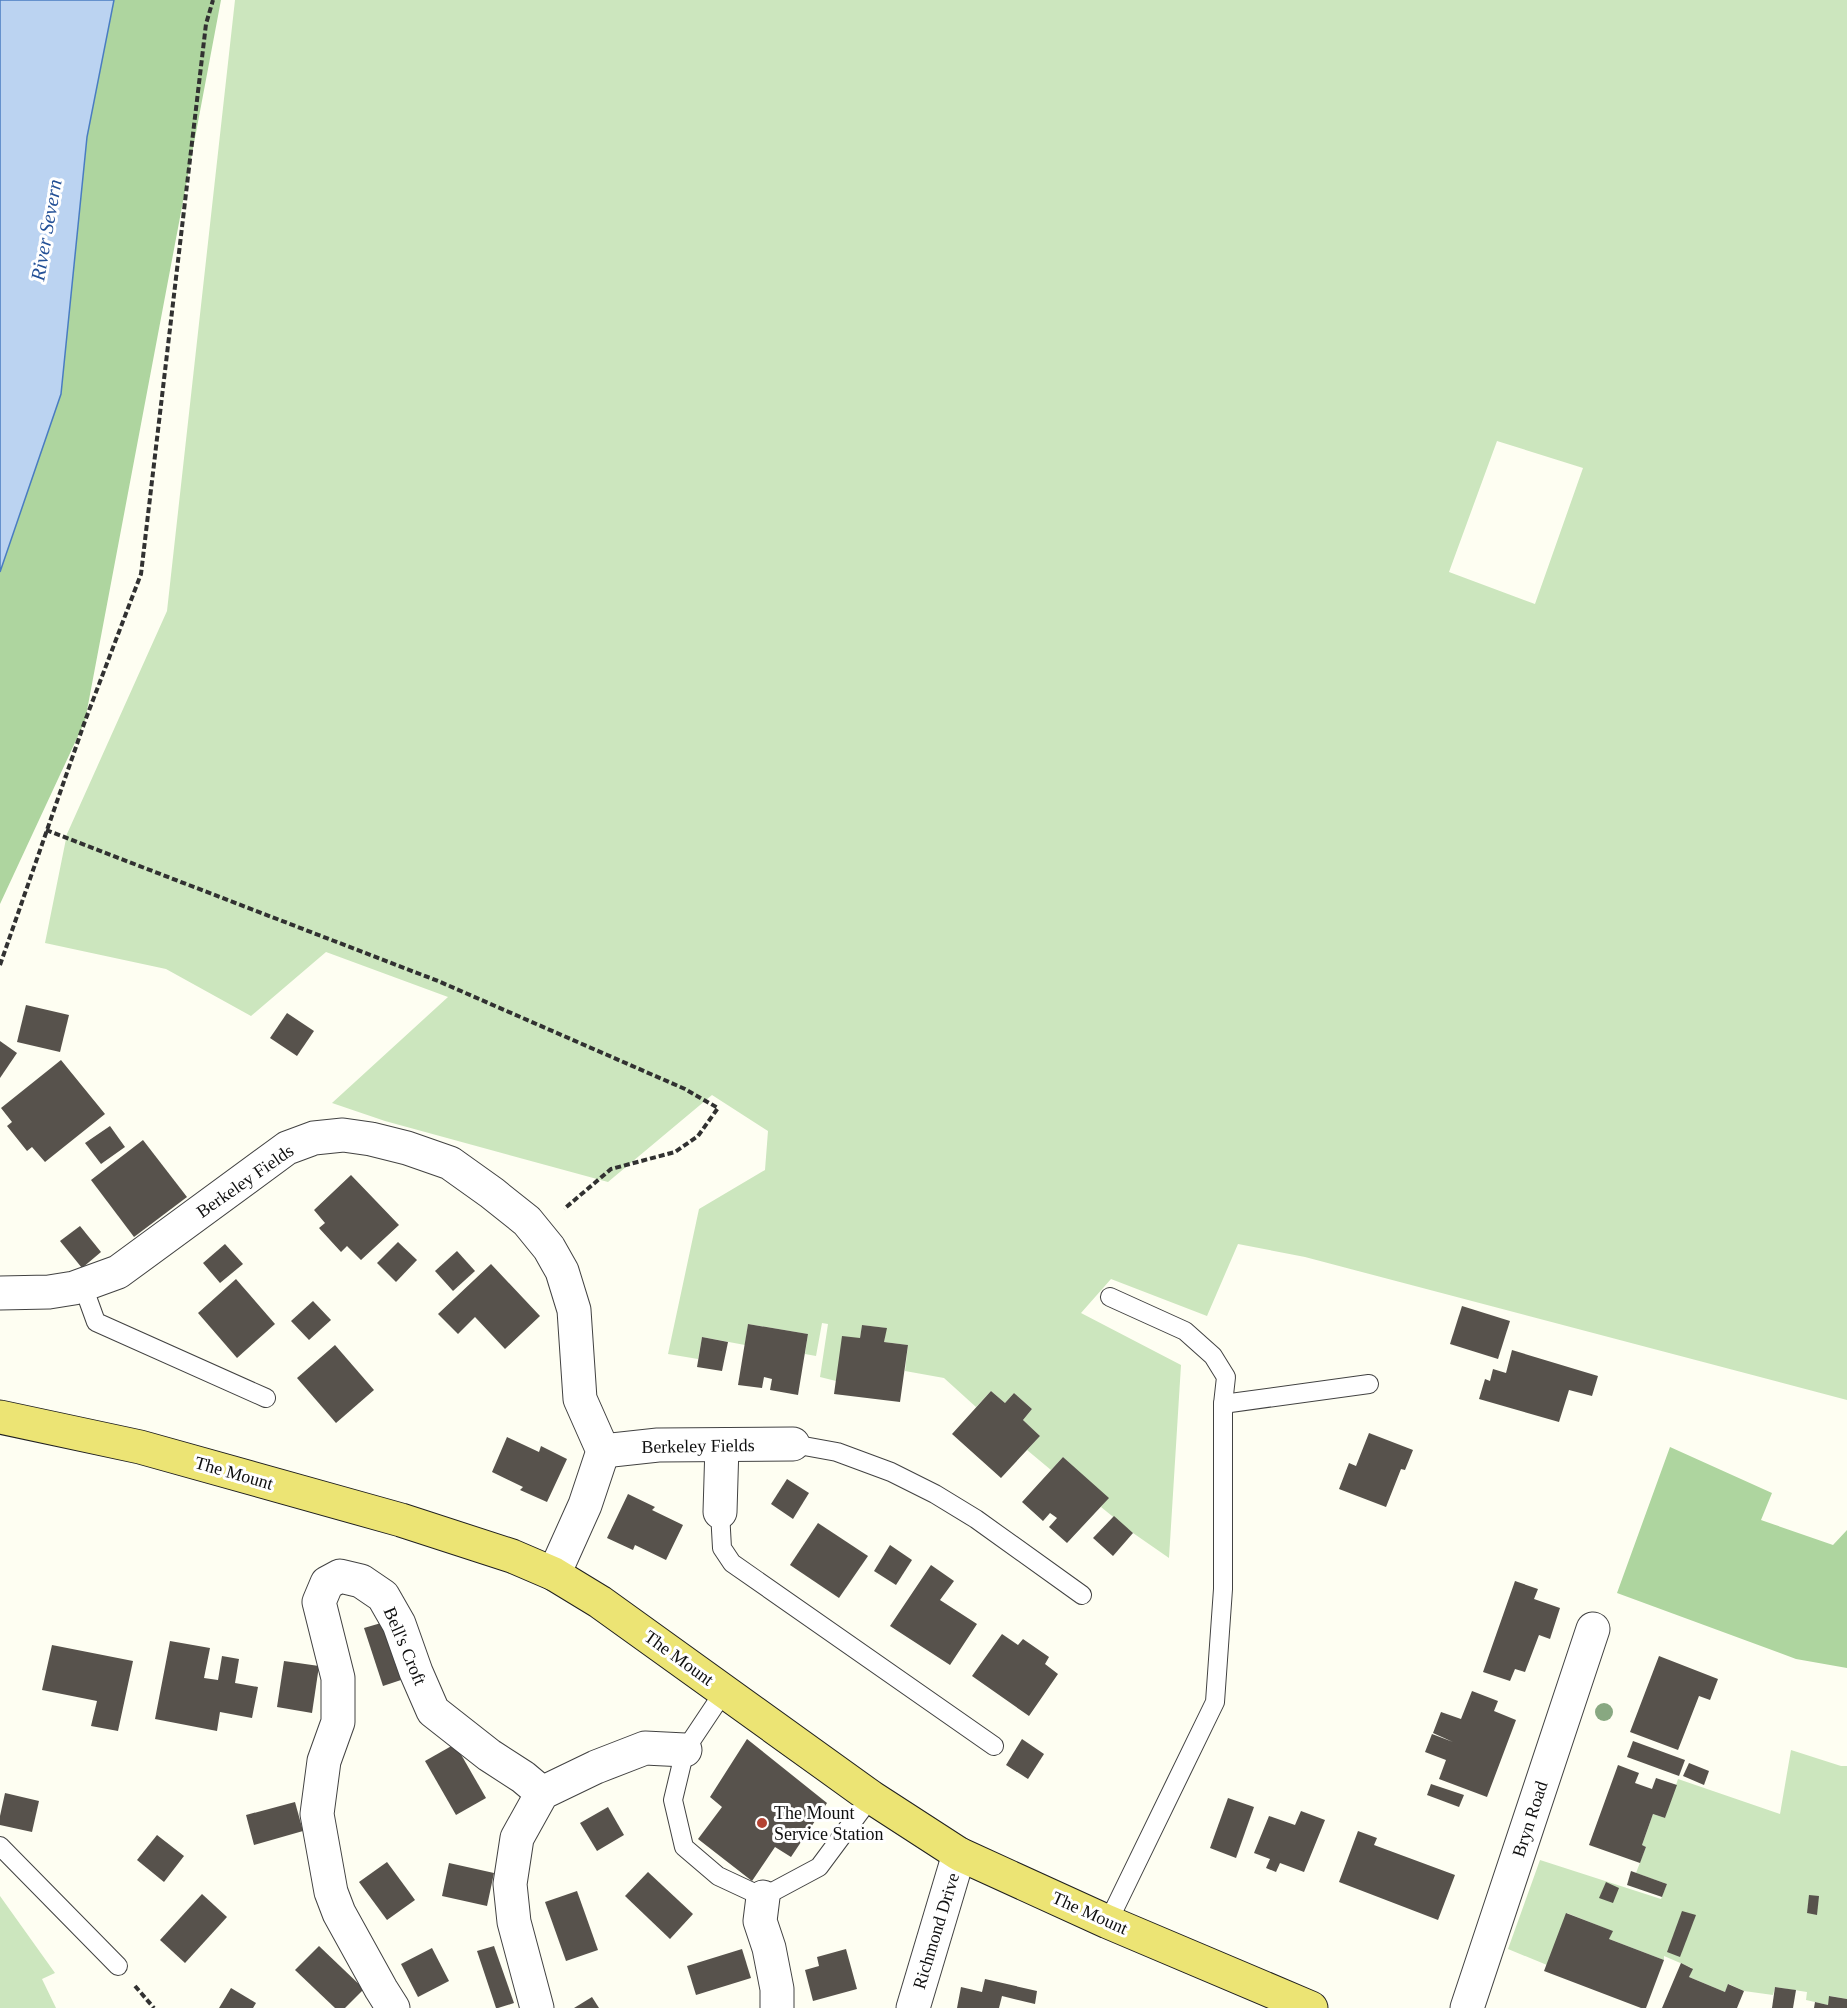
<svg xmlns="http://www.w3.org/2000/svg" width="1847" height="2008" font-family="Georgia,serif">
  <rect width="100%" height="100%" fill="#fefef2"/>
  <g fill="#cce6be" fill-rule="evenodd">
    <path d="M235 0H1847V1400L1305 1257 1238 1244 1207 1316 1111 1279 1081 1313 1181 1365 1169 1558 1133 1533 1101 1507 1108 1498 1063 1457 1051 1470 1027 1450 1040 1436 1023 1420 1032 1409 1014 1393 1005 1403 991 1391 976 1407 944 1378 905 1371 908 1345 884 1342 886 1328 862 1325 860 1338 836 1381 820 1377 828 1324 822 1323 816 1356 805 1354 808 1334 748 1324 745 1345 702 1337 698 1359 668 1354 699 1209 765 1170 768 1131 712 1095 608 1182 385 1121 332 1103 448 997 326 952 251 1016 166 969 45 943 67 834 167 611ZM1497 441 1583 468 1535 604 1449 572Z"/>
    <polygon points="1791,1750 1841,1766 1847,1766 1847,1999 1830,1996 1828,2005 1806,2000 1807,1992 1775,1987 1773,1995 1744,1991 1729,1984 1725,1992 1689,1977 1692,1968 1664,1956 1664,1960 1609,1939 1612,1931 1567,1913 1547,1965 1508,1949 1540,1860 1661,1899 1667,1884 1636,1873 1646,1847 1642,1845 1653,1814 1665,1818 1678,1779 1780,1814"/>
    <polygon points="0,1896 55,1973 42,1979 56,2008 0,2008"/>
  </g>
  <g fill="#aed59f">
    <polygon points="114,0 221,0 85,721 0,904 0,572 61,394 87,137"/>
    <polygon points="1670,1447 1772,1493 1761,1520 1833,1545 1847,1530 1847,1668 1796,1659 1617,1593"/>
  </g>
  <polygon fill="#bbd3f1" stroke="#497cc1" stroke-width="1.5" points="0,0 114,0 87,137 61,394 0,572"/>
  <g fill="#57524c">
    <polygon points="26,1005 69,1015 60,1052 17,1042"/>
    <polygon points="287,1013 314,1031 297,1056 270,1038"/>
    <polygon points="0,1041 17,1053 0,1078"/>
    <polygon points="61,1060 105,1114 45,1162 32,1147 27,1151 7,1126 12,1122 1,1108"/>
    <polygon points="110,1126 125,1147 101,1164 85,1143"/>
    <polygon points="143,1140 187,1197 134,1237 91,1180"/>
    <polygon points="351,1175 399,1225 361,1260 347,1246 341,1252 319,1228 325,1223 314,1210"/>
    <polygon points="80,1226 101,1252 82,1268 60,1241"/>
    <polygon points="398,1242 417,1260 396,1282 377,1263"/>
    <polygon points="225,1244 243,1264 220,1283 203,1263"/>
    <polygon points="457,1251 475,1271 453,1291 435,1271"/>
    <polygon points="491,1264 540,1316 505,1349 475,1317 458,1334 438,1314"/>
    <polygon points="236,1279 275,1324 237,1358 198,1313"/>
    <polygon points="313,1301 331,1320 309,1340 291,1321"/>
    <polygon points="1462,1306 1510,1321 1498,1359 1450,1344"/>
    <polygon points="748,1324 808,1334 798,1395 770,1390 772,1379 764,1377 762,1388 738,1385"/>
    <polygon points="862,1325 887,1328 884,1342 908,1345 900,1402 834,1394 842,1336 860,1338"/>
    <polygon points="702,1337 728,1342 722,1371 697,1367"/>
    <polygon points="335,1345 374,1390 336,1423 297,1378"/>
    <polygon points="1512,1350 1598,1376 1592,1396 1569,1390 1559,1422 1479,1399 1485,1379 1490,1381 1493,1369 1506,1373"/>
    <polygon points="991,1391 1005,1403 1014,1393 1032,1409 1023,1420 1040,1436 1001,1478 952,1434"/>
    <polygon points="1369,1433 1413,1450 1405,1470 1401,1469 1386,1507 1339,1489 1349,1463 1356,1466"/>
    <polygon points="507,1437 539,1452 541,1446 567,1459 547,1502 520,1490 523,1487 492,1472"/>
    <polygon points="1063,1457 1109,1498 1067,1543 1049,1527 1057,1518 1050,1513 1043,1521 1022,1502"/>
    <polygon points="787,1479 809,1493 793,1519 771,1504"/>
    <polygon points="628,1494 655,1507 652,1510 683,1525 666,1560 635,1545 633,1550 607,1538"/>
    <polygon points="1114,1516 1133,1533 1113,1556 1093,1538"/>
    <polygon points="818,1523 868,1556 839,1598 790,1565"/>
    <polygon points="890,1545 912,1560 896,1585 874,1571"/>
    <polygon points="931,1565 954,1581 940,1600 977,1624 950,1665 890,1626"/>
    <polygon points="1515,1581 1538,1589 1534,1599 1560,1608 1550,1639 1539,1635 1525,1672 1515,1669 1510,1681 1483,1672"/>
    <polygon points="381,1623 401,1680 383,1686 364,1628"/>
    <polygon points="1002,1634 1018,1645 1023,1639 1049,1657 1045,1664 1058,1674 1029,1716 972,1676"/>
    <polygon points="170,1641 210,1648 204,1678 218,1680 222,1656 239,1659 235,1683 258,1687 252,1718 220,1712 217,1731 155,1719"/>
    <polygon points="52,1645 133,1661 118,1731 91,1726 97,1701 42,1690"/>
    <polygon points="1659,1656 1718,1679 1710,1700 1699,1696 1678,1750 1630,1732"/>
    <polygon points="284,1661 319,1666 312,1713 277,1707"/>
    <polygon points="1472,1691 1498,1701 1494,1711 1516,1720 1487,1797 1439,1779 1446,1760 1425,1752 1432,1734 1453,1742 1433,1733 1441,1712 1461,1719"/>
    <polygon points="747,1739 827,1803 791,1857 775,1847 752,1881 698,1839 722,1807 710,1797"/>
    <polygon points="1022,1739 1044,1754 1028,1779 1006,1765"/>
    <polygon points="1633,1741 1685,1760 1679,1776 1627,1757"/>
    <polygon points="455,1744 486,1798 456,1815 425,1761"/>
    <polygon points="1689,1763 1709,1771 1704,1785 1683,1776"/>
    <polygon points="1618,1765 1639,1773 1635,1783 1652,1789 1656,1778 1677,1785 1665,1818 1653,1814 1642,1845 1646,1847 1640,1863 1589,1845"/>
    <polygon points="1431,1784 1464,1795 1459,1807 1427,1795"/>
    <polygon points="5,1793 39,1801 32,1832 0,1825 0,1816"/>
    <polygon points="1228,1798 1254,1807 1236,1858 1210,1848"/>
    <polygon points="295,1802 303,1831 254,1845 246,1815"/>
    <polygon points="608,1807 624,1835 597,1851 580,1823"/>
    <polygon points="1301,1811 1325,1820 1304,1872 1280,1863 1276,1872 1266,1868 1270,1859 1254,1853 1269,1816 1295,1825"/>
    <polygon points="1358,1831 1377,1838 1374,1845 1455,1875 1438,1920 1339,1882"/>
    <polygon points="157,1835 184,1856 164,1882 137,1860"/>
    <polygon points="387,1862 415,1900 387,1920 359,1882"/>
    <polygon points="449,1863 494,1873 487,1906 442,1896"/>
    <polygon points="1631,1871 1667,1884 1662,1897 1627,1885"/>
    <polygon points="648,1872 693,1914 670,1939 625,1896"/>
    <polygon points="1606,1882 1619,1888 1613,1903 1599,1898"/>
    <polygon points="577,1891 598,1950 566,1961 545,1902"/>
    <polygon points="202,1894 227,1917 185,1963 160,1940"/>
    <polygon points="1809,1895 1819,1896 1817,1915 1807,1913"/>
    <polygon points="1682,1911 1696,1915 1680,1957 1667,1952"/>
    <polygon points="1566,1913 1613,1931 1609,1939 1664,1960 1646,2008 1641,2008 1544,1971"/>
    <polygon points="319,1946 364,1989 345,2008 335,2008 295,1970"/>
    <polygon points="494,1946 514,2003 498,2008 496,2008 477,1951"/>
    <polygon points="432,1948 449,1981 418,1997 401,1964"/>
    <polygon points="742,1949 751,1978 696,1995 687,1966"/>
    <polygon points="846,1949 857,1989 813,2001 805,1970 819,1966 817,1957"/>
    <polygon points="1681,1963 1693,1969 1689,1977 1725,1992 1728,1984 1744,1991 1737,2008 1662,2008"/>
    <polygon points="985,1979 1037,1991 1035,2004 1002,1996 999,2008 957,2008 961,1987 982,1992"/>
    <polygon points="1775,1987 1796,1990 1793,2008 1772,2008"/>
    <polygon points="231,1988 256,2003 253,2008 219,2008"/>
    <polygon points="1829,1996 1847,1999 1847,2008 1814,2008 1815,2002 1828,2005"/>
    <polygon points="592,1997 599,2008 574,2008"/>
  </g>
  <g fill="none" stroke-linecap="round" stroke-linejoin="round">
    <defs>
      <g id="lane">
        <polyline points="83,1286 96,1322 266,1398"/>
        <polyline points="1110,1297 1185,1331 1213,1356 1226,1377 1223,1404"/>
        <polyline points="793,1444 837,1452 891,1472 935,1494 976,1519 1082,1595"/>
        <polyline points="720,1512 722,1548 732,1563 994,1746"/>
        <polyline points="725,1690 685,1750 673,1800 684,1847 718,1876 763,1897 819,1867 871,1797"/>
        <polyline points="0,1846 118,1966"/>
        <polyline points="1108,1922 1215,1702 1223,1589 1223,1404 1369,1384"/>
      </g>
      <g id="street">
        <polyline points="0,1293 49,1292 74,1288 118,1272 287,1148 314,1138 343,1135 371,1139 407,1148 450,1163 492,1193 527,1221 549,1248 562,1271 574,1310 580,1399 603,1451 585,1505 554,1574"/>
        <polyline points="603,1451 658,1445 793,1444"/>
        <polyline points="720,1512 722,1445"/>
        <polyline points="763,1897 760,1921 769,1948 777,1989 777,2008"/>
        <polyline points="393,2008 381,1989 339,1913 331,1892 317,1814 324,1761 338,1722 338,1678 319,1602 327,1583 340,1576 361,1581 383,1596 399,1624 416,1672 433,1711 489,1755 523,1777 542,1793"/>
        <polyline points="537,2008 514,1922 510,1884 517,1838 542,1793 596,1767 645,1748 685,1750"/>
        <polyline points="913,2008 959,1854"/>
        <polyline points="1467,2008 1593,1629"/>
      </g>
      <polyline id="primary" points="0,1417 140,1447 401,1520 512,1556 554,1574 600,1602 871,1797 959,1854 1108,1922 1311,2008"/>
    </defs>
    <use href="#lane" stroke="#424242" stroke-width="20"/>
    <use href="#street" stroke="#424242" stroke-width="35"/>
    <use href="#primary" stroke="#202020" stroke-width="35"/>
    <g stroke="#313131" stroke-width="4" stroke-dasharray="6 3" stroke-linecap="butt">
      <polyline points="46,830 438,981 685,1089 718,1108 698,1136 675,1152 611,1169 564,1209"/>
      <polyline points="0,965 85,721 141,574 206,24 213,0"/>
      <polyline points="135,1986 154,2008"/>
    </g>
    <use href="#lane" stroke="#fff" stroke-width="18"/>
    <use href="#street" stroke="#fff" stroke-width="33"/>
    <use href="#primary" stroke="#ece474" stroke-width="33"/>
  </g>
  <circle fill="#88a881" cx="1604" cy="1712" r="9"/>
  <circle fill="#b34333" stroke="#fff" stroke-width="2" cx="762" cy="1823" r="6"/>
  <g text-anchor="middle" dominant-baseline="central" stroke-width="6" stroke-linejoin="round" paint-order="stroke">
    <g font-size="18" fill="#0f0f0f" stroke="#fff">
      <text transform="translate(245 1181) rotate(-35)">Berkeley Fields</text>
      <text transform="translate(698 1446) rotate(-1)">Berkeley Fields</text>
      <text transform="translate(234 1473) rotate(16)">The Mount</text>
      <text transform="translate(405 1646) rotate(67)">Bell's Croft</text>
      <text transform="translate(679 1658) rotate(36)">The Mount</text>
      <text transform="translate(1530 1819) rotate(-72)">Bryn Road</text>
      <text transform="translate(1090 1913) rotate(24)">The Mount</text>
      <text transform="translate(936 1931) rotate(-73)">Richmond Drive</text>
    </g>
    <g font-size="18" fill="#0f0f0f" stroke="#fff" text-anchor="start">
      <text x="774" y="1813">The Mount<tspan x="774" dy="21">Service Station</tspan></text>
    </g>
    <g font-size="20" font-style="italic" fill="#235096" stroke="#fff">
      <text transform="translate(46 230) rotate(-80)">River Severn</text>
    </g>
  </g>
</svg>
